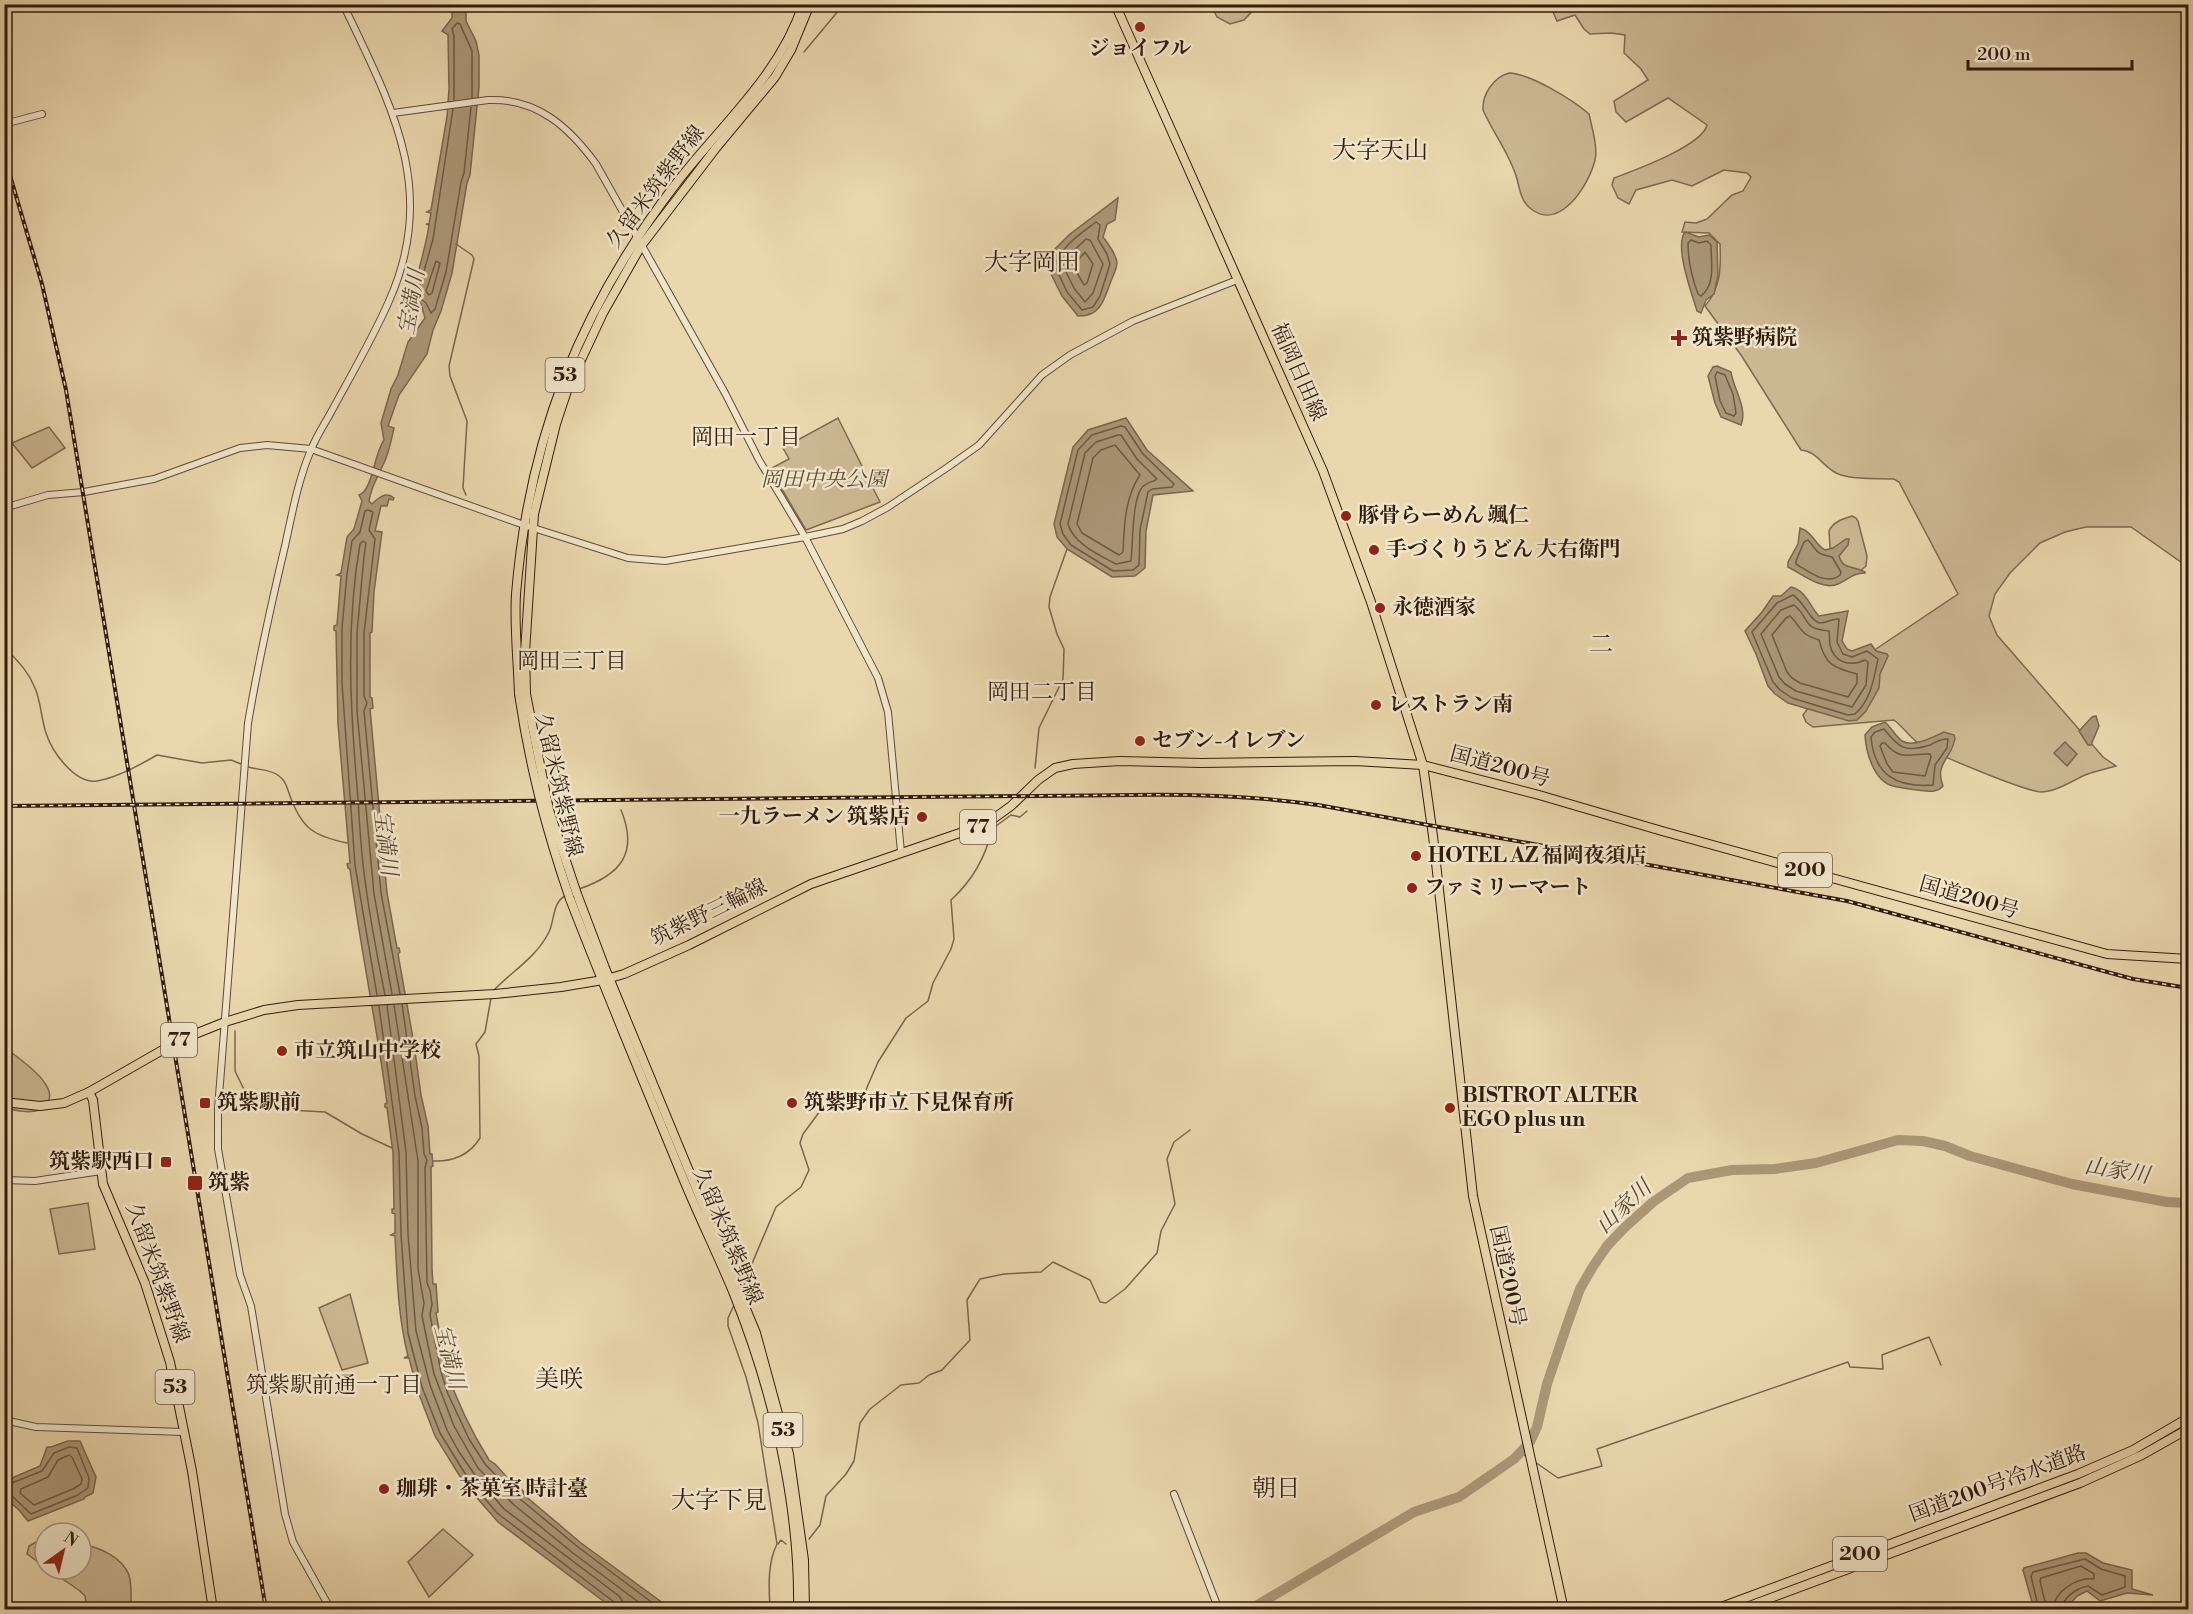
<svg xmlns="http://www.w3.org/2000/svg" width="2193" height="1614" font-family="'Libre Bodoni','Noto Serif JP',serif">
  <rect width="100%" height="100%" fill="#ead7ad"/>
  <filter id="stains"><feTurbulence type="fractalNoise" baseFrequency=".00333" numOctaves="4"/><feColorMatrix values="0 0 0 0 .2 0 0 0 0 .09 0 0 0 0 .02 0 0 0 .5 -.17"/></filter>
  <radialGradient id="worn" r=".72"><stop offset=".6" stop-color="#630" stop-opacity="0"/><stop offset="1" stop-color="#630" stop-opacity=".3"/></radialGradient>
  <g fill="#cbb792" stroke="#7e6950" stroke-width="1.5">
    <polygon points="1211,5 1211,4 1258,5 1244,20 1230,24 1217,17"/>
    <path d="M1550 5H2188V567L2131 527H2086L2065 532 2040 543 2010 573 1995 594 1989 616 1997 635 2103 757 2116 766C2106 769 2095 771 2085 775 2072 781 2057 791 2042 792 2029 793 1930 752 1918 743 1909 736 1903 727 1894 720L1813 727 1806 722 1803 715 1808 708 1870 653 1958 594 1899 482 1894 479C1877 478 1857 480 1841 475 1825 471 1818 451 1801 450L1741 355 1705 306C1721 288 1721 267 1720 244L1709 233 1682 232 1685 222 1696 223 1707 219 1732 195 1743 191 1751 177 1747 173 1724 170 1692 186 1672 180 1636 190 1629 204 1618 198 1612 185 1614 178C1635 170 1702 146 1707 125L1668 98 1626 122 1616 112 1614 101 1648 80 1641 69 1624 53 1625 35 1611 33 1590 34 1584 29 1575 15 1557 21Z"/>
    <path d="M1509 73C1531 74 1573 100 1589 114 1592 128 1598 147 1595 160 1589 185 1559 233 1530 208 1521 201 1520 190 1517 179 1510 154 1493 133 1483 110 1482 94 1494 77 1509 73Z"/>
    <polygon points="838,418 880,502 806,530 770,469 789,459 783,448"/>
    <polygon points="49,427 65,448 32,468 12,443"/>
    <path d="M1852 516 1856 518 1858 521 1867 556 1866 566 1860 571 1831 563 1829 531C1833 522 1842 519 1852 516Z"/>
    <path d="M4 1047C18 1058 70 1091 41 1109 31 1114 14 1111 5 1107Z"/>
    <polygon points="88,1203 95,1249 59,1254 50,1209"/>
    <polygon points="350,1294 368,1363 342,1370 319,1308"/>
    <polygon points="443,1529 473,1555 429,1597 408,1562"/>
    <polygon points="36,1542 45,1542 45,1567 27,1554 29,1546"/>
    <path d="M81 1544C99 1547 122 1557 129 1575 132 1585 131 1599 131 1609H87L85 1596 80 1591 48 1569H81Z"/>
  </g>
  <g fill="#ab9777" stroke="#7b654d" stroke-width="1.5">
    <path d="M452 5H466V21L476 41 479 55V87L470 175 467 183 452 273 441 311 433 330 427 354 399 395 388 426 394 428C391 441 389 454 383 465 377 478 371 487 369 501L372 504C378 498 386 491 394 498L393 500 389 499 387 506H381L375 531 382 532 374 592 372 632 370 633V697L372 698 373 708 370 709 387 893 397 948H399L400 952 398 954 414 1044 421 1095 428 1126 430 1154H432L433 1166 431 1167 432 1269 433 1284H436L438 1312 436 1313 445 1362H447L449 1368 446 1369C457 1402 471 1431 489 1460L495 1464 515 1486 517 1485 524 1492 523 1494 581 1543 671 1609H614L498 1522 464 1483 435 1436 417 1389 409 1358H404L408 1356C398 1317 397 1276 395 1236L391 1235 395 1233V1214L392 1213V1209H394L393 1153 387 1108 385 1107V1104L387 1103C377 1025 360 947 350 869L348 868 347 864 350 863 338 724 336 631 334 630V626L337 625 341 576 337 575 341 573 347 537 354 529 362 501 359 495C373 490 374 453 384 440L381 423 391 389 398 375 408 342 425 318 421 304 417 308 416 317 409 326H399L400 323 406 324C411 291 424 259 429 225L426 224H429L431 213 427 212 431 210 447 117 449 89 448 35 442 31 452 18Z"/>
    <path d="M1118 198 1115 220 1107 224 1103 237C1108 244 1116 253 1117 263 1117 268 1113 276 1111 281 1104 299 1101 317 1078 316L1062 296 1048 268 1053 251 1070 234Z"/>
    <path d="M1685 232 1699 237 1709 235 1717 242 1718 275 1714 294 1706 300 1701 313 1697 311C1692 294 1674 246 1685 232Z"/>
    <path d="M1717 366 1731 372C1733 388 1748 408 1741 425L1721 417 1715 403 1708 376 1713 367Z"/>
    <polygon points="1126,418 1147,450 1193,491 1153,495 1146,531 1145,568 1135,576 1112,577 1067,549 1057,537 1054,524 1073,447 1088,430"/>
    <path d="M1800 528C1814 533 1814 544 1825 550L1833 548 1846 539H1849L1848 545 1839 556C1843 570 1852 565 1865 572V573C1853 573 1849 579 1838 584 1823 591 1802 574 1788 567V562L1798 544Z"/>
    <path d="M1791 587C1806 590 1810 607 1819 616L1848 611 1842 641 1847 649 1852 651 1871 644 1876 651 1887 654 1888 656 1880 674 1879 688 1866 711 1857 720 1849 721 1788 703 1775 694 1768 686 1756 654 1745 631 1762 612 1773 596H1781Z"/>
    <polygon points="2096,716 2099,726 2091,745 2088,745 2079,731 2092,717"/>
    <path d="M1885 722C1891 727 1895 736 1902 741 1913 748 1933 737 1944 732L1954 735 1955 738C1952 759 1934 763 1943 786 1936 794 1926 791 1917 790 1909 789 1901 788 1893 786 1874 781 1866 753 1865 735L1872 727Z"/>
    <polygon points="2065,742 2077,754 2067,766 2054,753"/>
    <polygon points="68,1441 80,1441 96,1477 93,1493 85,1497 84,1499 28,1521 19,1510 5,1498 5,1481 40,1466 47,1447 51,1447"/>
    <polygon points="2078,1553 2086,1553 2103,1563 2132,1570 2132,1589 2153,1595 2127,1593 2100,1601 2087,1591 2077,1596 2066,1609 2034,1609 2023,1570 2024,1568"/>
  </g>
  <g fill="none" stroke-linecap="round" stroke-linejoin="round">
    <g stroke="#6e5942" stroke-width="1.5">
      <polyline points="454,100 454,36 452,29 457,23 460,24 472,51 472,98"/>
      <polyline points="453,109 433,239 417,296 426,303 431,313 435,309 446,272 461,182 464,173 471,107"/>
      <path d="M1096 222 1100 225 1098 239 1107 254 1110 264 1100 296 1093 307 1082 310 1067 292 1055 266C1061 246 1079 235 1096 222Z"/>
      <polygon points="1086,239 1090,240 1103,264 1093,293 1085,302 1074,288 1063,266 1066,258"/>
      <path d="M1691 240 1699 243 1707 241 1711 245C1711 261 1716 285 1701 296L1698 294C1692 278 1688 260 1688 243Z"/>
      <polygon points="1085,252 1093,264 1087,283 1084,285 1073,266"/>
      <polygon points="436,261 440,263 432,293 429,295 426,291"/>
      <polygon points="1717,372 1725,375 1733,394 1736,413 1734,416 1726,413 1720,401 1715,376"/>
      <polygon points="1121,426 1125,427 1143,454 1174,484 1172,487 1152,489 1148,492 1140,530 1139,565 1133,570 1113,571 1071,545 1063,534 1060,524 1078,450 1092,435"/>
      <path d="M1118 435H1121L1137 459 1157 479C1152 483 1145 482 1141 489 1132 503 1133 544 1131 561L1116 564C1099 555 1073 543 1068 524L1085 453 1096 442Z"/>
      <path d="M1115 445 1140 475C1125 497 1124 526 1123 552L1119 555 1082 533 1077 524 1093 458 1101 450Z"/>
      <path d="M1808 540C1819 552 1814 553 1832 557L1841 572 1840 575C1827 586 1809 572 1796 564V561L1804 542Z"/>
      <path d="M1793 595C1804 602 1811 622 1820 623 1827 623 1833 618 1839 619L1837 642 1843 654 1852 657 1867 651 1878 659C1874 678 1871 700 1855 714L1848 715 1792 698 1780 690 1773 682 1752 632 1777 603Z"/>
      <path d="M1794 605C1812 620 1800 628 1829 631 1830 635 1829 640 1830 645 1834 663 1850 667 1865 660L1868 662 1866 685 1852 707 1796 691 1785 684 1779 677 1761 634 1781 610Z"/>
      <path d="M1790 616C1803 628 1797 633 1819 640 1825 665 1834 668 1857 674V683L1848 697 1800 683 1792 678 1787 672 1772 635 1786 618Z"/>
      <path d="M1884 729C1899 748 1905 753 1930 745 1936 742 1942 738 1948 739L1947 748 1935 765 1933 785C1897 788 1874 775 1871 737L1875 732Z"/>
      <path d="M1882 743H1885C1901 762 1910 753 1930 754L1931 757 1925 776 1893 772 1887 764 1880 746Z"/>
      <polyline points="377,995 355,865 342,683 342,628 347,574 352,541 360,532 365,511 368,510 373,512 369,530 375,539 364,633 364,696 367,703 364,711 381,893 400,994"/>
      <path d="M385 995C376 951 368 908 363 864 360 838 359 812 357 786 350 705 346 625 360 544L363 541 366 543 364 556 357 633V711L374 894 392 994"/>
      <polyline points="402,1004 415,1096 422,1128 424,1154 427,1160 425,1168 427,1283 430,1290 432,1304 430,1315 441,1372 448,1394 469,1439 485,1464 510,1490 516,1493 520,1499 578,1547 662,1610"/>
      <polyline points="387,1005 406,1152 408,1234 416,1331 430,1385 447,1430 459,1452 475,1475 504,1509 619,1596 623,1602 624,1610"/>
      <polyline points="394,1005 418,1161 418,1269 424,1303 422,1316 434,1374 454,1426 478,1468 514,1505 573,1553 649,1610"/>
      <polyline points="379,1006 399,1153 401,1234 408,1333 422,1387 440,1433 469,1480 497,1513 614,1602 616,1610"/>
      <polygon points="69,1455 72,1457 82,1479 81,1484 73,1489 34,1505 20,1493 21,1489 48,1477 58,1460"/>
      <polyline points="4,1486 42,1471 54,1453 69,1447 77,1448 89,1478 88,1488 78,1495 31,1514 11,1495 4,1494"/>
      <path d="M2039 1610 2031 1576 2033 1572 2085 1559 2101 1569 2125 1576V1587L2102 1595 2088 1586C2077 1588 2063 1597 2061 1610"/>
      <path d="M2047 1610 2040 1581 2041 1578 2081 1566 2094 1574V1579C2077 1577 2054 1591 2053 1610"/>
    </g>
    <g stroke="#7b654d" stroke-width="1.5">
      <polyline points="804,52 844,4"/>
      <polyline points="456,244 472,255 474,259 449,366 450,376 467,421 463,488 466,495"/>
      <path d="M4 648C16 658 29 673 35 688 41 702 41 718 46 733 52 752 75 784 97 781 116 778 140 765 157 755L202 763 231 760 241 764"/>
      <path d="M248 767C258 770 271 769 279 776 286 781 287 788 290 796 302 829 314 836 347 843"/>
      <polyline points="1035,768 1039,728 1063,679 1064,649 1057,634 1049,607 1050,597 1067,549"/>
      <path d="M579 889C620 875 639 854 621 810"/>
      <path d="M493 991C512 971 536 958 549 932 555 919 552 903 566 895"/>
      <polyline points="235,1031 235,1071 253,1108 325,1112 362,1134 392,1148"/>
      <path d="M433 1161C452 1162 470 1155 480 1138L479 1056 476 1044 485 1032 491 998"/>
      <path d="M742 1293 748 1273 776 1207 801 1187 809 1170 800 1143 803 1134 823 1107 831 1101 836 1099 860 1098 865 1092 878 1062 906 1018 928 1001 933 983 951 949 954 939 951 900C972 881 986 856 992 829L1011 815 1020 817 1027 811"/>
      <path d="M734 1305 728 1318V1326L746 1377 758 1423 777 1544C767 1564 769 1588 770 1610"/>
      <polyline points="1520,1453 1526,1456"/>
      <polyline points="1535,1462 1558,1478 1602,1466 1597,1449 1848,1362 1850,1367 1883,1369 1882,1355 1929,1337 1941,1365"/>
      <polyline points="809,1539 820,1525 826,1496 846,1474 854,1461 860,1423 870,1409 901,1385 919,1383 929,1375 942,1370 970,1340 967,1300 980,1279 1004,1274 1041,1272 1053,1262 1090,1280 1100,1302 1106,1303 1125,1289 1157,1253 1161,1231 1175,1204 1167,1159 1174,1142 1190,1130"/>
      <polyline points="778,1544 781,1540 786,1544"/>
    </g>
    <polyline stroke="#ab9777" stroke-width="10" points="1249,1610 1414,1512 1459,1497 1514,1459 1530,1442 1537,1427 1547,1384 1568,1322 1580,1289 1592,1268 1607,1246 1624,1228 1653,1202 1688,1178 1732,1170 1775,1169 1816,1163 1898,1140 1923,1141 1945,1146 1970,1156 2072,1184 2167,1202 2188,1203"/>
    <defs>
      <g id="minor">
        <path d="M393 113 488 100C537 98 569 127 596 164L725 393 759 460 805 537 878 678 888 712 901 852"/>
        <polyline points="4,124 42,114"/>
        <polyline points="4,508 48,495 84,492 154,479 240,448 267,445 311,449 524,525 628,558 665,561 805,537 843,529 862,521 888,507 948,467 979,445 1042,375 1070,355 1133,321 1237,280"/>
        <polyline points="4,1180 35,1181 101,1171"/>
        <polyline points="4,1420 36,1427 183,1432"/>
        <polyline points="1174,1494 1219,1610"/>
        <path d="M331 1610 293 1542 285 1514 251 1306 240 1275 218 1149V1109L248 723C258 664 271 605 285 546 292 514 298 480 311 450 316 437 324 425 330 414 350 377 372 340 389 301 439 189 391 105 343 4"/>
      </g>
      <g id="major">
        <path d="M519 694C518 661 514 626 516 594 529 437 580 309 675 185 719 127 780 76 803 4"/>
        <polyline points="526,694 525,652 534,514 556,424 568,388 603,313 641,246 716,148 775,77 791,50 810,4"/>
        <polyline points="577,894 605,968 756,1333 789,1454 804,1560 805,1610"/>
        <path d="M570 899C606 992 645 1085 683 1178 699 1217 718 1255 734 1294 773 1392 800 1504 798 1610"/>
        <polyline points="89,1092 93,1100 103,1184 145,1283 170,1362 192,1471 213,1610"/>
        <polyline points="4,1102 40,1106 64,1103 89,1092 180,1040 225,1022 264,1010 298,1005 495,994 561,987 603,980 624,974 689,945 811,884 986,824 1011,806 1038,780 1055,768 1073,764 1120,761 1201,763 1355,761 1423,765 1371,602 1323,471 1115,4"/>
      </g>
      <g id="highway">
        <polyline points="1564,1610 1473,1196 1433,836 1423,765 1539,795 1662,831 2107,954 2188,959"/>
        <polyline points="1713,1610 2078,1474 2133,1450 2188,1418"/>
        <polyline points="1738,1610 2080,1483 2142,1455 2188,1429"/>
      </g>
    </defs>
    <use href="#minor" stroke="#604a36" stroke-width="8"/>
    <use href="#major" stroke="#321b0e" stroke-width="10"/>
    <use href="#highway" stroke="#321b0e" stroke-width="10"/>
    <use href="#minor" stroke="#f1e5ca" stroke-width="6"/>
    <use href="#major" stroke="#ead7ad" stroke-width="8"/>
    <use href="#highway" stroke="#ead7ad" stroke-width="8"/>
    <defs>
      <g id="rail">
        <polyline points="4,155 42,284 66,390 266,1610"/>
        <path d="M4 806 1132 795C1195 794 1256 796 1318 805L1847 901 2133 979 2188 988"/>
      </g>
    </defs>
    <use href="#rail" stroke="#321b0e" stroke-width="4"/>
    <use href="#rail" stroke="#f1e5ca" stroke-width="1.5" stroke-dasharray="4.5" stroke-linecap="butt"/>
    <defs>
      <g id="major-bridge">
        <path d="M519 694C530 768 546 829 570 899"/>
        <polyline points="526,694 549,810 577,894"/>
      </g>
    </defs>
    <use href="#major-bridge" stroke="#321b0e" stroke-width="10" stroke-linecap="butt"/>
    <use href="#major-bridge" stroke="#ead7ad" stroke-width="8"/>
  </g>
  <g fill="#8f2418" stroke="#f1e5ca" stroke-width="2">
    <circle cx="1140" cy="27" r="6"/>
    <path d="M1676 329h6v6h6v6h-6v6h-6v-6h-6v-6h6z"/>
    <circle cx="1346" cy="516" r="6"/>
    <circle cx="1374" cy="550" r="6"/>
    <circle cx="1380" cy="608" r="6"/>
    <circle cx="1376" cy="705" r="6"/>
    <circle cx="1140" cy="741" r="6"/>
    <circle cx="922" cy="817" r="6"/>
    <circle cx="1416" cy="856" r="6"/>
    <circle cx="1412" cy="888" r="6"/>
    <circle cx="282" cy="1051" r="6"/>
    <rect x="199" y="1097" width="12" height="12" rx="3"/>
    <circle cx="792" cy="1103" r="6"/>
    <circle cx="1450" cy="1108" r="6"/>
    <rect x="160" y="1156" width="12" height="12" rx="3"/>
    <rect x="187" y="1175" width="16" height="16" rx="3"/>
    <circle cx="384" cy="1489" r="6"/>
  </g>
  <g text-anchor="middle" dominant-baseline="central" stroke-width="5" stroke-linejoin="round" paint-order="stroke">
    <g fill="#f1e5ca" stroke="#6b5846" stroke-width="1.5">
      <rect x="545.5" y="358" width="39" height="34" rx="4.5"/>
      <rect x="960" y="810" width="36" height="34" rx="4.5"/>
      <rect x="1778" y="853" width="54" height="34" rx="4.5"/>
      <rect x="161" y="1023" width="36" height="34" rx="4.5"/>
      <rect x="155.5" y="1370" width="39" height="34" rx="4.5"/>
      <rect x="763.5" y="1413" width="39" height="34" rx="4.5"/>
      <rect x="1833" y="1537" width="54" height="34" rx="4.5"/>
    </g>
    <g font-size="20" font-weight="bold" fill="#321b0e">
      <text x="565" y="375">53</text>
      <text x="978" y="827">77</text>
      <text x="1805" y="870">200</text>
      <text x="179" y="1040">77</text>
      <text x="175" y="1387">53</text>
      <text x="783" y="1430">53</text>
      <text x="1860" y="1554">200</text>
    </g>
    <g font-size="21" font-weight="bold" fill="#321b0e" stroke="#f1e5ca" text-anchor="start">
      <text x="1140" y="49" text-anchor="middle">ジョイフル</text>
      <text x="1692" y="338">筑紫野病院</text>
      <text x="1358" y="516">豚骨らーめん 颯仁</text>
      <text x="1386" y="550">手づくりうどん 大右衛門</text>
      <text x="1392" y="608">永徳酒家</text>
      <text x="1388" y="705">レストラン南</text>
      <text x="1152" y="741">セブン-イレブン</text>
      <text x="910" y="817" text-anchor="end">一九ラーメン 筑紫店</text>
      <text x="1428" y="856">HOTEL AZ 福岡夜須店</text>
      <text x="1424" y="888">ファミリーマート</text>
      <text x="294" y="1051">市立筑山中学校</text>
      <text x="1462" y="1096">BISTROT ALTER<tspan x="1462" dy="24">EGO plus un</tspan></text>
      <text x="217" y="1103">筑紫駅前</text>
      <text x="804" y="1103">筑紫野市立下見保育所</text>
      <text x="154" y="1162" text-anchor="end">筑紫駅西口</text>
      <text x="208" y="1183">筑紫</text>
      <text x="396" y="1489">珈琲・茶菓室 時計臺</text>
    </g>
    <g font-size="21" fill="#321b0e" stroke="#f1e5ca">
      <text transform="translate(656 187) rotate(-53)">久留米筑紫野線</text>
      <text transform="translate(1298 372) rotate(66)">福岡日田線</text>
      <text transform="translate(1500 767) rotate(15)">国道200号</text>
      <text transform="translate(558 785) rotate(77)">久留米筑紫野線</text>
      <text transform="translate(1969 898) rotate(16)">国道200号</text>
      <text transform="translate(709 913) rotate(-26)">筑紫野三輪線</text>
      <text transform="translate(727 1236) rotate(67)">久留米筑紫野線</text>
      <text transform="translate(157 1273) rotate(70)">久留米筑紫野線</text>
      <text transform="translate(1507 1276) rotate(78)">国道200号</text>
      <text transform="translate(1998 1484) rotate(-20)">国道200号冷水道路</text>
    </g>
    <g font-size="21" font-style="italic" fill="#604a36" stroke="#f1e5ca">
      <text x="824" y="480">岡田中央公園</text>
    </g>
    <g font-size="22" font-style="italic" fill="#5c4633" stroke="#f1e5ca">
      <text transform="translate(412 302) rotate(-80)">宝満川</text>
      <text transform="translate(385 843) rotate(83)">宝満川</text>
      <text transform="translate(2117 1171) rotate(9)">山家川</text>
      <text transform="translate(1624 1207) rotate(-43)">山家川</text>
      <text transform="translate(449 1357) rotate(76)">宝満川</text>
    </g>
    <g font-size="22" fill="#321b0e" stroke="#f1e5ca">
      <text x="746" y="437">岡田一丁目</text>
      <text x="572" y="661">岡田三丁目</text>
      <text x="1042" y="692">岡田二丁目</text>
      <text x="334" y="1385">筑紫駅前通一丁目</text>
    </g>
    <g font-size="24" fill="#321b0e" stroke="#f1e5ca">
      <text x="1380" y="151">大字天山</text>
      <text x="1032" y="263">大字岡田</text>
      <text x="1601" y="645">二</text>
      <text x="559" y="1380">美咲</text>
      <text x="1276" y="1489">朝日</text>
      <text x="719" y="1501">大字下見</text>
    </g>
  </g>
  <rect width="2193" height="1614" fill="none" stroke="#ead7ad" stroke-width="24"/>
  <rect x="6" y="6" width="2181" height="1602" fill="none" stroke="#321b0e" stroke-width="3"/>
  <rect x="12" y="12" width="2169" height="1590" fill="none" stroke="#321b0e" stroke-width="1.5"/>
  <g transform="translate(63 1551) rotate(34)"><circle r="28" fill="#f1e5ca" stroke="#a5947f" stroke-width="1.5"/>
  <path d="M0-4.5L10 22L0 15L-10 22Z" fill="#8f2418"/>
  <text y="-9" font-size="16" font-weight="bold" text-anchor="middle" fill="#321b0e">N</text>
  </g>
  <path d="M1968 60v9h164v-9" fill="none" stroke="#321b0e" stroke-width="3"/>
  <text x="1977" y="60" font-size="18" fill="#321b0e" stroke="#f1e5ca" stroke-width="4.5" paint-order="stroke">200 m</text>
  <rect width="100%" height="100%" filter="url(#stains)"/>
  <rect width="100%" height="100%" fill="url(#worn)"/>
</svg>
